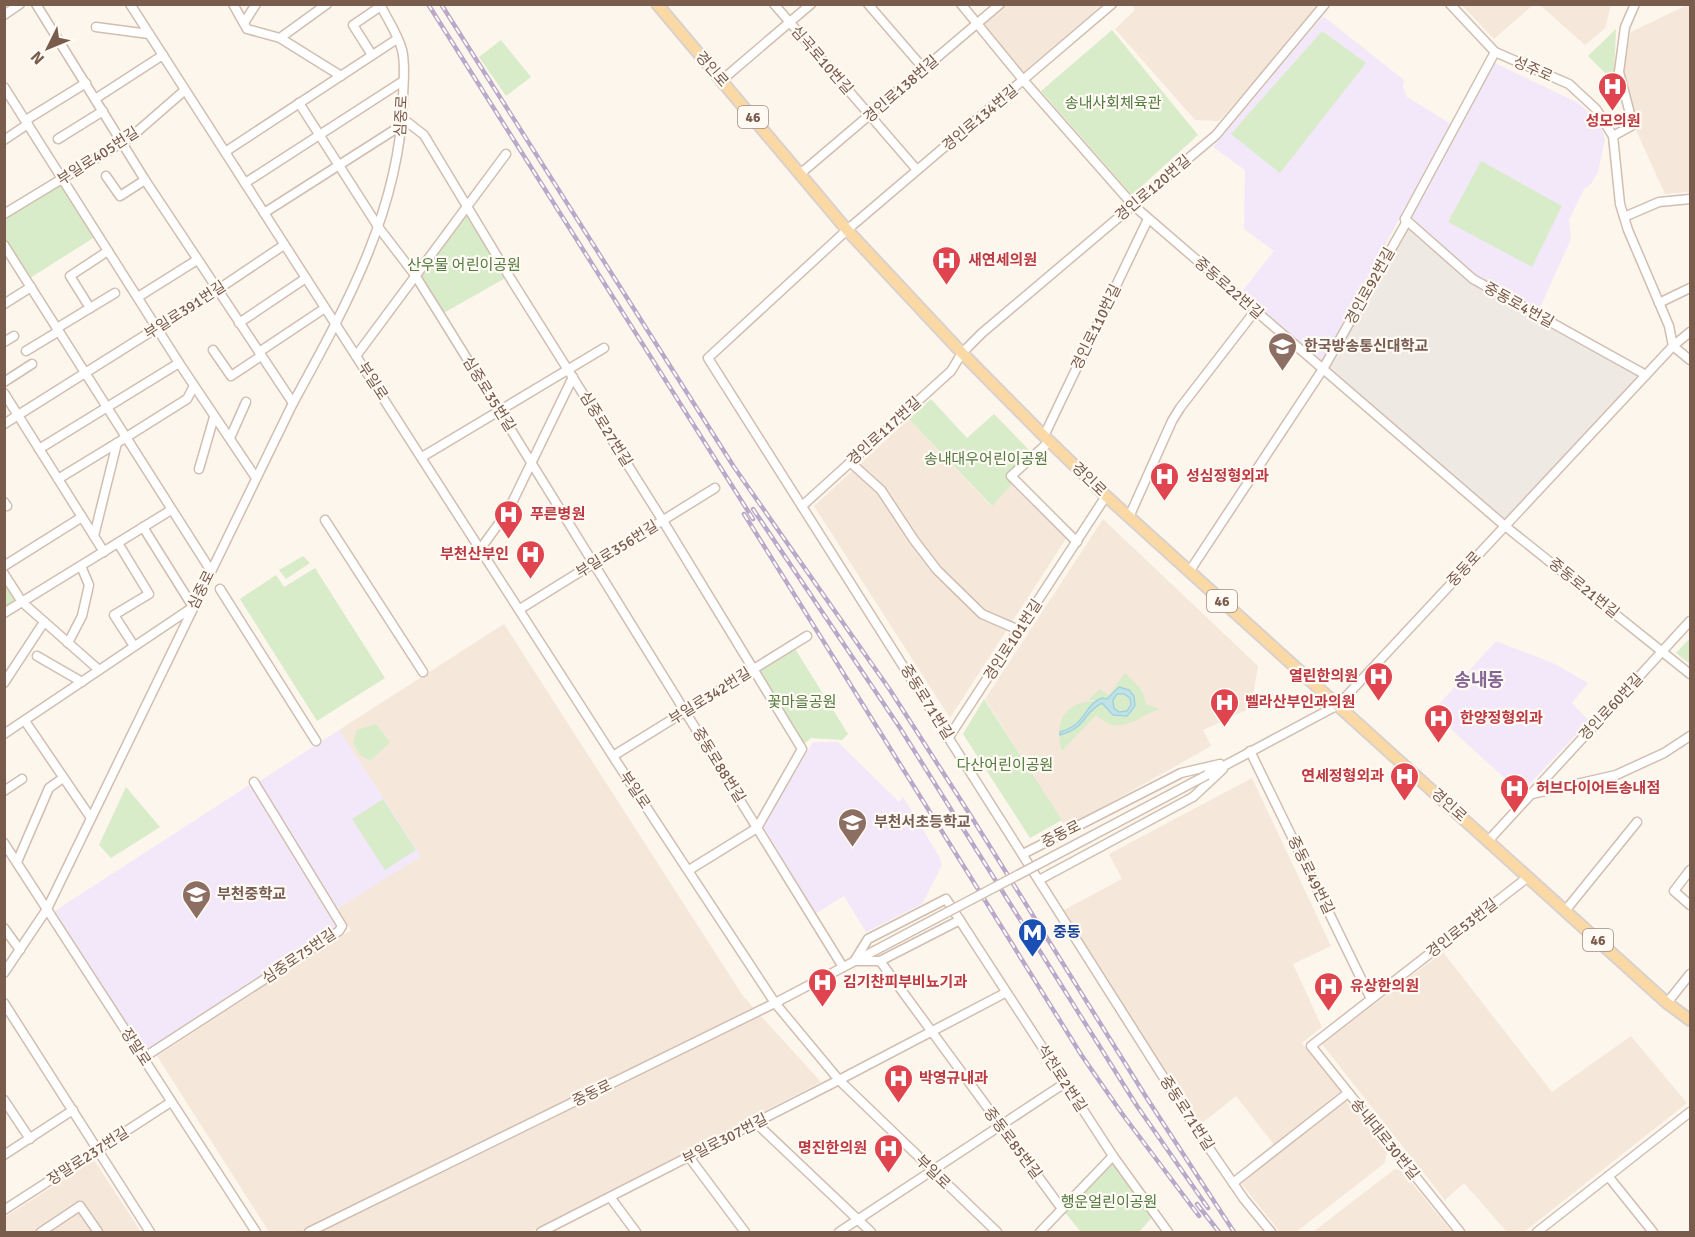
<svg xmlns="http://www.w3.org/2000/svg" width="1695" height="1237" font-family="Signika,'Noto Sans KR',sans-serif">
  <rect width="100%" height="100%" fill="#fdf6ec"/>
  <g fill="#f5e8da">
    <polygon points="1006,5 1102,5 1023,74 982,24"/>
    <polygon points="1132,5 1321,5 1219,121 1195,120 1115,29 1135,10"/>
    <polygon points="1462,5 1533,5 1494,39"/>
    <polygon points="1540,5 1611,5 1605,28 1585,45"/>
    <polygon points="1687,5 1690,5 1690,192 1665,194 1636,130 1639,125 1622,77 1631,32"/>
    <polygon points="909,419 991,506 1015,481 1069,534 950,718 814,506"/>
    <polygon points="1103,519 1258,666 1251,708 1203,730 1211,746 1066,828 985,699"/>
    <polygon points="504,624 743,996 821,1082 530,1232 269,1232 157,1056 351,930 337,909 420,856 339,730"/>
    <polygon points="1252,778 1331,946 1293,964 1322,1027 1302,1043 1342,1093 1275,1146 1236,1096 1201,1124 1166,1073 1062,911 1122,879 1109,854"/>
    <polygon points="1443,952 1552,1092 1631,1036 1687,1103 1524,1232 1507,1232 1464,1183 1445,1200 1322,1044"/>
    <polygon points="1345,1099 1387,1152 1385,1163 1296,1232 1280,1232 1240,1182"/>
    <polygon points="94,1160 141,1232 5,1232 5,1217"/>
    <polygon points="1395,1169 1402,1171 1452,1232 1313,1232"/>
  </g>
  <polygon fill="#efe9e4" points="1406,223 1473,279 1642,379 1505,526 1327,372"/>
  <g fill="#f3e8fa">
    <polygon points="1323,16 1404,80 1403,87 1407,97 1451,124 1321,363 1240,294 1274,251 1244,229 1245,170 1213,147"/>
    <polygon points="1493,62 1578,103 1592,115 1601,127 1605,139 1598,172 1591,184 1584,189 1569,220 1571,239 1538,312 1475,276 1409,217"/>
    <polygon points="1496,641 1555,664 1588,683 1572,703 1589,721 1521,793 1432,712"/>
    <polygon points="339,730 421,856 337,909 257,783"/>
    <polygon points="813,742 838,742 899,802 903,797 940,858 942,865 922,904 866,932 844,896 815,914 765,835 763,827"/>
    <polygon points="254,782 342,926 143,1058 50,914"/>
  </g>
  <g fill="#d8ecc9">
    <polygon points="1616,29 1614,76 1609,77 1588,56"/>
    <polygon points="1112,30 1198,135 1132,195 1041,91"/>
    <polygon points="1322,31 1366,63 1280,173 1231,134"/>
    <polygon points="501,40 531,77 506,96 479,57"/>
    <polygon points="1481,161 1562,206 1532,267 1448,222"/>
    <polygon points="63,180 98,235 27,280 5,245 5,214"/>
    <polygon points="467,205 509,276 440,315 415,275"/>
    <polygon points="931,399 967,438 994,414 1034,455 1011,476 1015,481 992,506 909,419"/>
    <polygon points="303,556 310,563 286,579 279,570"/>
    <polygon points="315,568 385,678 317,721 240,599 276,575 284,587"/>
    <polygon points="4,574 22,602 4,613"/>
    <polygon points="1690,638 1690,664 1676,653"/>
    <polygon points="794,647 848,734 842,740 811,738 803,745 756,669"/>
    <path d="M1125 673C1136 683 1144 690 1146 704L1160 709C1135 717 1121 738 1096 715L1062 751C1057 734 1057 714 1076 705 1084 701 1095 701 1104 700H1088L1100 689 1109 695Z"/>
    <polygon points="984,699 1062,820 1030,838 963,734"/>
    <polygon points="376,724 390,742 370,761 359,754 353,742 357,730"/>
    <polygon points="126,787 160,827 111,858 99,845"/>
    <polygon points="383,799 416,850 385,870 352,819"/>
    <polygon points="1113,1156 1155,1214 1139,1232 1081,1232 1062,1209"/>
  </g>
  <path fill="#bfe3e8" stroke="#a5d3da" stroke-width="1.5" fill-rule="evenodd" d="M1119 687 1129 690 1134 696 1135 706 1127 716 1113 715 1102 703C1082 713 1088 727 1060 735V732C1088 724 1083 705 1102 698L1107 699ZM1117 694H1124L1130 698 1131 705 1127 711 1119 712 1114 708 1113 700Z"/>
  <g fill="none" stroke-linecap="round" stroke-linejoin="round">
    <defs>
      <g id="minor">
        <polyline points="36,4 145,180 293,403"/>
        <polyline points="130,4 616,761 775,1003 839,1080 997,1232"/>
        <polyline points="233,4 247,29 280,38 341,76"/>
        <polyline points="774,4 917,170"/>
        <polyline points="868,4 924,69"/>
        <polyline points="961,4 1024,81 1133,205 1505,526 1690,674"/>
        <polyline points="1112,4 847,230 708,358 1200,1135 1244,1199 1271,1232"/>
        <polyline points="1450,4 1495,52 1569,84 1596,109 1613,136 1620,204 1628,230 1669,326 1673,346 1690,360"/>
        <polyline points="4,15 20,4"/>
        <polyline points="244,23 256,4"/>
        <polyline points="96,27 149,34"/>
        <polyline points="280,38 327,4"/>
        <polyline points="372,55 353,25 381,6"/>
        <polyline points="722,80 811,4"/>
        <polyline points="4,87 179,363 256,478"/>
        <polyline points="95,99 163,55"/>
        <polyline points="299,103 379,228 415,275 440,315 843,967"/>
        <polyline points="402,118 424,135 509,276 663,521 802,749 757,828 689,870"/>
        <polyline points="26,120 86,83"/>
        <polyline points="1613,136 1633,125 1619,72 1625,27 1635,4"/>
        <polyline points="58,139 103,111"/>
        <polyline points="4,140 28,124"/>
        <polyline points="225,152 397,39"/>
        <polyline points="800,174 1000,4"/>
        <polyline points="106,176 120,196 145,180"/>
        <polyline points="245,183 403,81"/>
        <polyline points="264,213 402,125"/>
        <polyline points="4,214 131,137 185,90"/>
        <polyline points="1624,217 1659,202 1690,199"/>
        <polyline points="1405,219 1473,279 1646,375"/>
        <polyline points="4,245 211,571"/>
        <polyline points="138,297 197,260"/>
        <polyline points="1659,303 1690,288"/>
        <polyline points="4,304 31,287"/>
        <polyline points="90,308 70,276 108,251"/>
        <polyline points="239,323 306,278"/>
        <polyline points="57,328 115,293"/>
        <polyline points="4,342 14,336"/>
        <polyline points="213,350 231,376 261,356"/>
        <polyline points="26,351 59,331"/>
        <polyline points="259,352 325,308"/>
        <polyline points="356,356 506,154"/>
        <polyline points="4,382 32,364"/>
        <polyline points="4,393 104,552"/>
        <polyline points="4,424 217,290 284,245"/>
        <polyline points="1044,436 1148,219"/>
        <polyline points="230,438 246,402"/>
        <polyline points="1050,441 1011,476 1077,542"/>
        <polyline points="39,449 179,363"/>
        <polyline points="422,457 604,348"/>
        <polyline points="850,462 881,490 914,540 937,570 982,614 1019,630"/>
        <polyline points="199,469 214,417"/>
        <polyline points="58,479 117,443"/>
        <polyline points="4,502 7,506"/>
        <polyline points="802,506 951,371 962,353 982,333 1216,135 1325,4"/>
        <polyline points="1129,517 1172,421 1180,408 1255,311"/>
        <polyline points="325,520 423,672"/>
        <polyline points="94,536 117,443 187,399 194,386"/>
        <polyline points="118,543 149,594 114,615 134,646"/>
        <polyline points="481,548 508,511 573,377"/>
        <polyline points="4,566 82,517"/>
        <polyline points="1189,572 1323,369 1406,223 1405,219 1495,52"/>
        <polyline points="4,574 22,602 99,670"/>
        <polyline points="220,589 316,741"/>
        <polyline points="520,609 715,488"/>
        <polyline points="4,613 171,510"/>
        <polyline points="68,643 82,616 89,585 81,566"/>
        <polyline points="37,656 82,682"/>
        <polyline points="4,683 44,622"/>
        <polyline points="25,721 91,818"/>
        <polyline points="4,734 193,607 143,527"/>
        <polyline points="949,737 1106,496"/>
        <polyline points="1250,751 1371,999"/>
        <polyline points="613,756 807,636"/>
        <polyline points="1207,775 1338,705 1673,346 1690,332"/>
        <polyline points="4,791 22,779"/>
        <polyline points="1532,794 1616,775 1664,753 1690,736"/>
        <polyline points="1488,841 1690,621"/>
        <polyline points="4,843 256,1232"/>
        <polyline points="1023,854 1181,773 1220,764"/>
        <polyline points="17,862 49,788 63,778"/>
        <polyline points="1690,870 1674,891 1690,905"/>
        <polyline points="1039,880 1193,797 1223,769"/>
        <polyline points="1565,911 1637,822"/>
        <polyline points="4,928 20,950"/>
        <polyline points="855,960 868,939 946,899 1113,1156 1168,1232"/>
        <polyline points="856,961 880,961 960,920"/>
        <polyline points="880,961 1062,1209"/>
        <path d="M4 973 47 909 293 403C346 306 399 212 403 100 403 85 406 65 402 50 398 34 387 19 380 4"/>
        <polyline points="4,1003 150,1232"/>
        <polyline points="1667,1003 1690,974"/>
        <polyline points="143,1058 339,931 342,926 254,782"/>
        <polyline points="4,1100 30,1139"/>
        <polyline points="756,1123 871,1232"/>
        <polyline points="4,1155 73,1110"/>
        <polyline points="689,1157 745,1232"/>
        <polyline points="1608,1176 1653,1232"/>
        <polyline points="1233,1183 1348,1093"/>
        <polyline points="610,1197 636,1232"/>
        <polyline points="4,1210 171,1102"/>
        <polyline points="41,1232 80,1206 98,1232"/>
        <polyline points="309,1232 775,1003 874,951"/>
        <polyline points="541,1232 839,1080 1005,993"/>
        <polyline points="839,1232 1065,1083"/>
        <polyline points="1040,1232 1113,1156"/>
        <polyline points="1460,1232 1311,1046 1528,877"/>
        <polyline points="1537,1232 1690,1112"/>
      </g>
      <polyline id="major" points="657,4 847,230 962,353 1044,436 1106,496 1667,1003 1690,1020"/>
    </defs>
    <use href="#minor" stroke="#d1beb0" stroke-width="11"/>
    <use href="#major" stroke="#dad1cd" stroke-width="14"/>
    <use href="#minor" stroke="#fff" stroke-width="8"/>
    <use href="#major" stroke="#fbd9a5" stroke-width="10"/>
    <defs>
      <g id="rail">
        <polyline points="428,4 753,519"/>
        <polyline points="441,4 734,467 890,690 969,813 1148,1100 1234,1232"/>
        <polyline points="753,509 900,728 1137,1106 1208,1208"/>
        <polyline points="744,514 1082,1056 1123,1115 1199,1216"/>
        <polyline points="1197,1204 1219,1232"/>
      </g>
    </defs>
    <use href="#rail" stroke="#b9a8c9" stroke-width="4.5"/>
    <use href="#rail" stroke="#fffaf3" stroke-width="2" stroke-dasharray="7" stroke-linecap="butt"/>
    <defs>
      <polyline id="minor-bridge" points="874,951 1207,775"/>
    </defs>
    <use href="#minor-bridge" stroke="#d1beb0" stroke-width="11" stroke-linecap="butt"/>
    <use href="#minor-bridge" stroke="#fff" stroke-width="8"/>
  </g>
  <defs>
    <symbol id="hospital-pin" viewBox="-11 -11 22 30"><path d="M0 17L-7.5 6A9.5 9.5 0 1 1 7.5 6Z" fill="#e0444e" stroke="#fffaf3"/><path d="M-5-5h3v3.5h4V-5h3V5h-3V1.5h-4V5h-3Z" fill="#fff"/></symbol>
    <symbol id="university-pin" viewBox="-11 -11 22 30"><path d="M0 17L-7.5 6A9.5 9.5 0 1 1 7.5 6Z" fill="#8d6e63" stroke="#fffaf3"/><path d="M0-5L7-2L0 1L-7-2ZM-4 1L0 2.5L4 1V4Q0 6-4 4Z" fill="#fff"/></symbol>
    <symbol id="school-pin" viewBox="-11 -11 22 30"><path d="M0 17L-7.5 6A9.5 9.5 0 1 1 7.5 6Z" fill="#8d6e63" stroke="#fffaf3"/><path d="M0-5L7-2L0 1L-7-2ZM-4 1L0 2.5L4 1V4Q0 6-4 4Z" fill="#fff"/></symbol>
    <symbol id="metro-pin" viewBox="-11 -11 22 30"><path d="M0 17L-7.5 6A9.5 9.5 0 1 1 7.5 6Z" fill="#1a4fb4" stroke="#fffaf3"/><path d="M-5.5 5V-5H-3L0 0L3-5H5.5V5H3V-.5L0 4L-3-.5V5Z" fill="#fff"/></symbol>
  </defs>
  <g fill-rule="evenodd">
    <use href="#hospital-pin" x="1596" y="70" width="33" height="45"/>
    <use href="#hospital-pin" x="930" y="244" width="33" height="45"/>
    <use href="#university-pin" x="1266" y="330" width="33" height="45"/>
    <use href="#hospital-pin" x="1148" y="460" width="33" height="45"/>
    <use href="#hospital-pin" x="492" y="498" width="33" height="45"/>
    <use href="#hospital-pin" x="514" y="538" width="33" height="45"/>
    <use href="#hospital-pin" x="1362" y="660" width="33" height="45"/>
    <use href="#hospital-pin" x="1208" y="686" width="33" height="45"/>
    <use href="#hospital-pin" x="1422" y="702" width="33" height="45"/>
    <use href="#hospital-pin" x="1388" y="760" width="33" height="45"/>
    <use href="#hospital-pin" x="1498" y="772" width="33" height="45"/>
    <use href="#school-pin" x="836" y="806" width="33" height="45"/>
    <use href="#school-pin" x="180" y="878" width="33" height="45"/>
    <use href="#metro-pin" x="1016" y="916" width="33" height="45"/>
    <use href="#hospital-pin" x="806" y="966" width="33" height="45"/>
    <use href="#hospital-pin" x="1312" y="970" width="33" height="45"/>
    <use href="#hospital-pin" x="882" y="1062" width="33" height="45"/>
    <use href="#hospital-pin" x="872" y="1132" width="33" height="45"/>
  </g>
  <g text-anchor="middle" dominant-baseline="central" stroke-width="4.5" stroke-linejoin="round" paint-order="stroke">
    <g fill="#fffaf3" stroke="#a28b7f" stroke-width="1.5">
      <rect x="738" y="106" width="30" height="22" rx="4.5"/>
      <rect x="1207" y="590" width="30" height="22" rx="4.5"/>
      <rect x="1583" y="929" width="30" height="22" rx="4.5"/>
    </g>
    <g font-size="14" font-weight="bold" fill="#7a5c4d">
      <text x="753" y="117">46</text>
      <text x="1222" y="601">46</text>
      <text x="1598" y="940">46</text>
    </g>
    <g font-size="15" fill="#7a5c4d" stroke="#fffaf3">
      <text transform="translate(822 60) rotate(49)">심곡로10번길</text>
      <text transform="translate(712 69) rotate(49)">경인로</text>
      <text transform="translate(1533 69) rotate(24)">성주로</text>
      <text transform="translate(901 89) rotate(-41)">경인로138번길</text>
      <text transform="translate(401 116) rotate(-87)">심중로</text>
      <text transform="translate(980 118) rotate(-40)">경인로134번길</text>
      <text transform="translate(98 156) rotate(-33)">부일로405번길</text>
      <text transform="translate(1153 188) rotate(-40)">경인로120번길</text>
      <text transform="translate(1370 286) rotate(-61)">경인로92번길</text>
      <text transform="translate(1229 288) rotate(41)">중동로22번길</text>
      <text transform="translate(1519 305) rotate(29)">중동로4번길</text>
      <text transform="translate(185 310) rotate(-33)">부일로391번길</text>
      <text transform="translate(1096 327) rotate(-64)">경인로110번길</text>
      <text transform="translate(373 381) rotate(57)">부일로</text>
      <text transform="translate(489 394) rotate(58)">심중로35번길</text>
      <text transform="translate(606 429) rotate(58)">심중로27번길</text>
      <text transform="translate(884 431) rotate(-42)">경인로117번길</text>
      <text transform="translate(1089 479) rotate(44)">경인로</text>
      <text transform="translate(617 549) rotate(-32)">부일로356번길</text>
      <text transform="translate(1464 569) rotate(-47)">중동로</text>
      <text transform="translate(1584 588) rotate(39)">중동로21번길</text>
      <text transform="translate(201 590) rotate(-64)">심중로</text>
      <text transform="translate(1013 640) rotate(-57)">경인로101번길</text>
      <text transform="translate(710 696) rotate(-32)">부일로342번길</text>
      <text transform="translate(927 702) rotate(58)">중동로71번길</text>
      <text transform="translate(1611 707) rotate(-47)">경인로60번길</text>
      <text transform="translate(719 765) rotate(58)">중동로88번길</text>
      <text transform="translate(635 790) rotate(56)">부일로</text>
      <text transform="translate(1449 805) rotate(42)">경인로</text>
      <text transform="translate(1061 834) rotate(-27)">중동로</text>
      <text transform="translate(1311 875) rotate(64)">중동로49번길</text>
      <text transform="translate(1462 928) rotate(-38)">경인로53번길</text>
      <text transform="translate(299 956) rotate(-34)">심중로75번길</text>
      <text transform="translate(136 1047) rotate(57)">장말로</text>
      <text transform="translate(1062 1078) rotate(57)">석천로2번길</text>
      <text transform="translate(592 1093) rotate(-26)">중동로</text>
      <text transform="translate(1187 1113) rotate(57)">중동로71번길</text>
      <text transform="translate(725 1139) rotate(-27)">부일로307번길</text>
      <text transform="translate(1385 1139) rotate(51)">송내대로30번길</text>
      <text transform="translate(1013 1143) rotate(53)">중동로85번길</text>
      <text transform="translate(88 1156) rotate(-33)">장말로237번길</text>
      <text transform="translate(933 1172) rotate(44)">부일로</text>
    </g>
    <g font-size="15" fill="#537a41" stroke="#fffaf3">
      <text x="1113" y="103">송내사회체육관</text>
      <text x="464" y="265">산우물 어린이공원</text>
      <text x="986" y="459">송내대우어린이공원</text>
      <text x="802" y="702">꽃마을공원</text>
      <text x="1005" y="765">다산어린이공원</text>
      <text x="1109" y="1202">행운얼린이공원</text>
    </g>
    <g font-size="15" font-weight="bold" fill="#be3a42" stroke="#fffaf3" text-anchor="start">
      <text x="1613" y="121" text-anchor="middle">성모의원</text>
      <text x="968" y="260">새연세의원</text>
      <text x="1186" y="476">성심정형외과</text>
      <text x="530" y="514">푸른병원</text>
      <text x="509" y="554" text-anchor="end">부천산부인</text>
      <text x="1358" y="676" text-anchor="end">열린한의원</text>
      <text x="1245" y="702">벨라산부인과의원</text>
      <text x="1460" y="718">한양정형외과</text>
      <text x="1384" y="776" text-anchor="end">연세정형외과</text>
      <text x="1536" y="788">허브다이어트송내점</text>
      <text x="843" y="982">김기찬피부비뇨기과</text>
      <text x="1350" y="986">유상한의원</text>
      <text x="919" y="1078">박영규내과</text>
      <text x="867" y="1148" text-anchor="end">명진한의원</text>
    </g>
    <g font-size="15" font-weight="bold" fill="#785e54" stroke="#fffaf3" text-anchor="start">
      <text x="1304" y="346">한국방송통신대학교</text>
      <text x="874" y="822">부천서초등학교</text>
      <text x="217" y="894">부천중학교</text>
    </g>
    <g font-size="15" font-weight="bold" fill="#164399" stroke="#fffaf3" text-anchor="start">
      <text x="1053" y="932">중동</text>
    </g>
    <g font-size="18" font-weight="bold" fill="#846695" stroke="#fffaf3">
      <text x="1479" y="680">송내동</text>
    </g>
  </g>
  <rect width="1695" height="1237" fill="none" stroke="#7a5c4d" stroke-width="12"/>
  <g transform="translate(48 48) rotate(227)" stroke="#fffaf3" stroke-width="4.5" paint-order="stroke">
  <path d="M0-4.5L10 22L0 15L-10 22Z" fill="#7a5c4d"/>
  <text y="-9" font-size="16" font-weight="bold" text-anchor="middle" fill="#7a5c4d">N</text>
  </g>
</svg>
